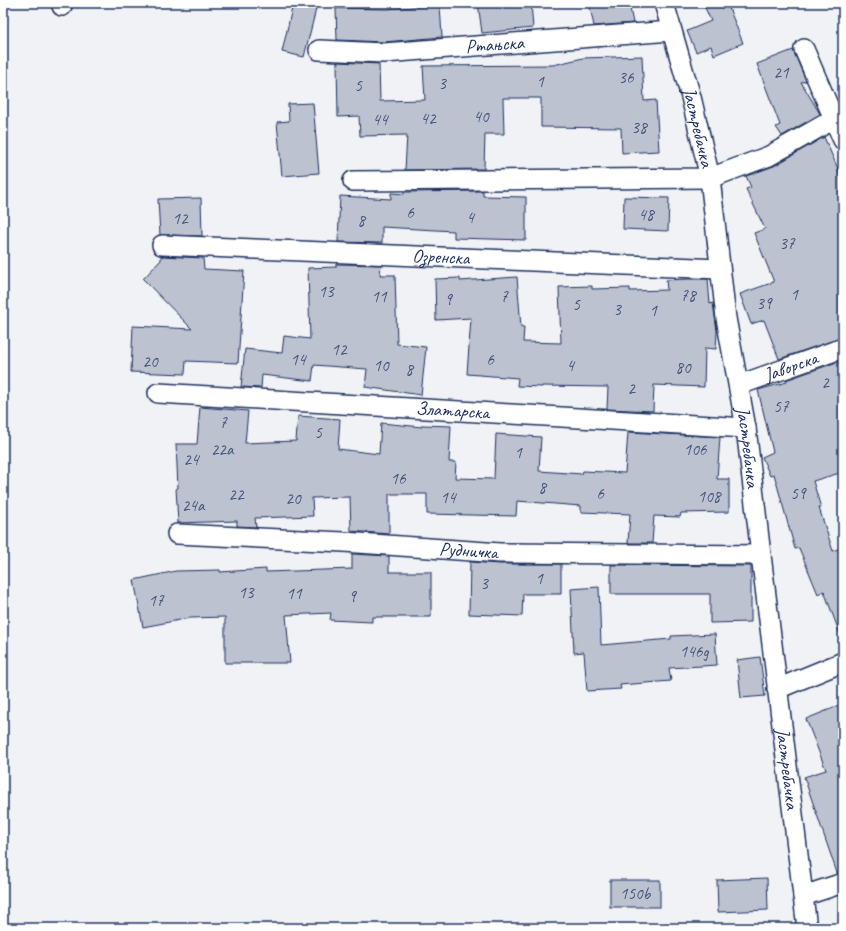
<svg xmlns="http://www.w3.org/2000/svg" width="846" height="931" font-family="Caveat,sans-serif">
  <rect width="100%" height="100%" fill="#f1f2f5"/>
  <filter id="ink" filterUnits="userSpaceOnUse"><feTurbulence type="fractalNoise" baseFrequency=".025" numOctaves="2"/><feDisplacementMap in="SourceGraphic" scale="8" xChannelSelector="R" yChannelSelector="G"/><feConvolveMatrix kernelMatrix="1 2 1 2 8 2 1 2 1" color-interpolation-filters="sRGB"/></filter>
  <g filter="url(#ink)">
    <g fill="#bcc2d0" stroke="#1b2f5e">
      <polygon points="478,3 531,3 533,28 482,33"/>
      <polygon points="589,3 629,3 633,23 594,26"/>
      <polygon points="703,3 727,3 743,43 714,55 711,46 696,52 687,31 711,21"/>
      <polygon points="293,4 316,9 304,57 282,52"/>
      <polygon points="440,5 442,37 384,42 337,40 336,8 387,9"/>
      <polygon points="793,50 806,81 801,82 820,114 782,136 776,127 780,125 757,64"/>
      <polygon points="642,56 644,101 656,100 659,151 622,153 621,128 541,127 541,98 503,98 504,134 485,134 484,169 405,170 407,135 360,136 359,116 338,117 337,62 379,64 380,101 425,100 423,66 553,65 583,58"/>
      <polygon points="313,103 319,173 282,176 277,122 289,121 288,104"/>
      <polygon points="824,137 843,180 843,337 779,359 764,320 751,324 740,294 774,282 754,233 765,229 746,189 751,187 746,176 774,166"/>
      <polygon points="483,191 483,196 526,197 526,240 454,238 454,231 382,227 382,243 338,242 340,196 391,199 391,193 404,194 404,192"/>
      <polygon points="624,197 669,198 668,231 623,229"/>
      <polygon points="201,198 202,236 160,235 158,199"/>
      <polygon points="161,256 203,258 204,269 244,271 238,363 186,361 185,374 131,372 133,326 192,329 143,279 161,260"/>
      <polygon points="336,264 381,265 380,275 395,275 397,344 426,347 421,395 365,387 367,369 314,365 312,381 262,375 261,388 241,387 245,349 282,353 284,336 310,339 308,268 336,267"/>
      <polygon points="517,277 521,327 524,327 523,342 561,343 559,287 592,286 592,289 630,288 630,291 667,290 666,280 689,279 708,279 710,304 713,303 717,331 716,349 705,348 704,387 654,385 653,411 607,409 608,387 542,386 542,387 517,386 518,378 467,374 471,318 436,320 435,279 460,278 460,281"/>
      <polygon points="843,360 843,472 813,481 821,508 819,508 833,551 843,547 843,636 841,637 824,591 818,594 799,548 795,549 774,474 770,476 762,457 773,452 758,390 787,382 786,380"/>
      <polygon points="200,407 248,411 245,443 296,441 298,416 340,419 338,449 379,454 381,423 422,427 422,425 451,426 449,462 456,462 455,478 494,479 496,434 541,437 539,471 582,474 583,471 625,473 628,432 720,437 717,479 729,479 729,512 681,513 680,517 654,516 652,543 628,543 630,514 581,512 581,506 517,501 516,516 427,514 427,494 389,494 389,534 351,531 350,497 312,498 313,516 255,518 256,527 237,526 237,521 178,523 176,488 178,488 176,444 197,444"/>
      <polygon points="352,554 389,556 389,572 431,572 431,617 372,617 372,622 330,620 331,613 286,615 290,663 225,663 225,617 190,618 143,627 134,580 176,571 220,570 220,572 266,569 266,572 352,569"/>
      <polygon points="470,562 500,564 561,564 561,594 523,594 522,616 469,614"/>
      <polygon points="611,565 751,566 751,622 710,623 710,594 611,594"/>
      <polygon points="599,587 601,645 671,639 671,636 715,634 717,665 669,668 671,681 620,685 621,689 587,691 584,652 574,653 571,589"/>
      <polygon points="760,657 765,696 741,698 737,660"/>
      <polygon points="843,704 843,872 837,873 804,777 826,770 806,719"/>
      <polygon points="767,878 768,910 718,912 717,880"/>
      <rect x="610" y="880" width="50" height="27"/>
    </g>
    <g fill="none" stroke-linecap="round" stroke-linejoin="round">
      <defs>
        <g id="street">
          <polyline points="61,3 62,6"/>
          <path id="s1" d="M664 3 691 97 710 178 726 318 746 428 761 555 807 928"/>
          <polyline points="804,49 843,140"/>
          <path id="s2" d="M319 50 384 53 671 31"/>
          <polyline points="353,181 710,178 769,156 834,119"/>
          <path id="s3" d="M162 245 720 269"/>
          <path id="s4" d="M739 385 843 348"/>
          <path id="s5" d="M158 393 746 428"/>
          <path id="s6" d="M177 534 344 542 500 553 761 555"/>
          <polyline points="777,689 843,662"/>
          <polyline points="803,896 843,883"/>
        </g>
      </defs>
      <use href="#street" stroke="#1b2f5e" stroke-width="22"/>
      <use href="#street" stroke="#fff" stroke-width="19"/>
    </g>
  </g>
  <g text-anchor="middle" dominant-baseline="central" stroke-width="3" stroke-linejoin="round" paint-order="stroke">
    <g font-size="17" fill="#43547a">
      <text x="781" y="72">21</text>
      <text x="626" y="77">36</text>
      <text x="540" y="81">1</text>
      <text x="442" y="83">3</text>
      <text x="358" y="85">5</text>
      <text x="481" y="116">40</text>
      <text x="428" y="118">42</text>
      <text x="380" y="119">44</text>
      <text x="639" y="127">38</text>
      <text x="410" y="212">6</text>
      <text x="646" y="214">48</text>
      <text x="470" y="217">4</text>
      <text x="180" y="218">12</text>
      <text x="361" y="220">8</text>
      <text x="787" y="243">37</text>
      <text x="326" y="291">13</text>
      <text x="794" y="294">1</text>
      <text x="688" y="295">78</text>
      <text x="379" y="296">11</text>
      <text x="504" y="296">7</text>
      <text x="448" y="299">9</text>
      <text x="764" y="303">39</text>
      <text x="576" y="304">5</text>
      <text x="617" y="309">3</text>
      <text x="653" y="310">1</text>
      <text x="339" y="349">12</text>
      <text x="298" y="359">14</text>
      <text x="490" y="359">6</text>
      <text x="150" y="361">20</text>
      <text x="381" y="365">10</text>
      <text x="570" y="365">4</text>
      <text x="683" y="367">80</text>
      <text x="409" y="369">8</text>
      <text x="825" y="382">2</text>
      <text x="631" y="388">2</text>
      <text x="781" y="406">57</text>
      <text x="223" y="422">7</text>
      <text x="318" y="432">5</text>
      <text x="222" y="449">22a</text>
      <text x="695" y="449">106</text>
      <text x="518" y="452">1</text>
      <text x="191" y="459">24</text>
      <text x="398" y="478">16</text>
      <text x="542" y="487">8</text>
      <text x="600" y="493">6</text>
      <text x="798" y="493">59</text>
      <text x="236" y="494">22</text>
      <text x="709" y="496">108</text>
      <text x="448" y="497">14</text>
      <text x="293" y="498">20</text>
      <text x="193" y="505">24a</text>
      <text x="539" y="578">1</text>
      <text x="484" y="583">3</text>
      <text x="246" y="592">13</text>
      <text x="294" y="593">11</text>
      <text x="352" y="596">9</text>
      <text x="156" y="600">17</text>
      <text x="694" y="651">146g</text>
      <text x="635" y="893">150b</text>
    </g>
    <g font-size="19" fill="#1b2f5e" stroke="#fff">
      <text stroke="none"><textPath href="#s2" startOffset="176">Ртањска</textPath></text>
      <text stroke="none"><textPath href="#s1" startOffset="129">Јастребачка</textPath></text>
      <text stroke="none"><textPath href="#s3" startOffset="279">Озренска</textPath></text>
      <text stroke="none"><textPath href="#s4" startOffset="55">Јаворска</textPath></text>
      <text stroke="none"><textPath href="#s5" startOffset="295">Златарска</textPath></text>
      <text stroke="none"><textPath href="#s1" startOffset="453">Јастребачка</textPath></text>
      <text stroke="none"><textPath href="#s6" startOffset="292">Рудничка</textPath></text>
      <text stroke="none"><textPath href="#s1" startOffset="777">Јастребачка</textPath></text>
    </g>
  </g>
  <rect width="846" height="931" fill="none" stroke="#fff" stroke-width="16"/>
  <rect x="8" y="8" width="830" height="915" fill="none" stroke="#1b2f5e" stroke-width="1.5" filter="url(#ink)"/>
</svg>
